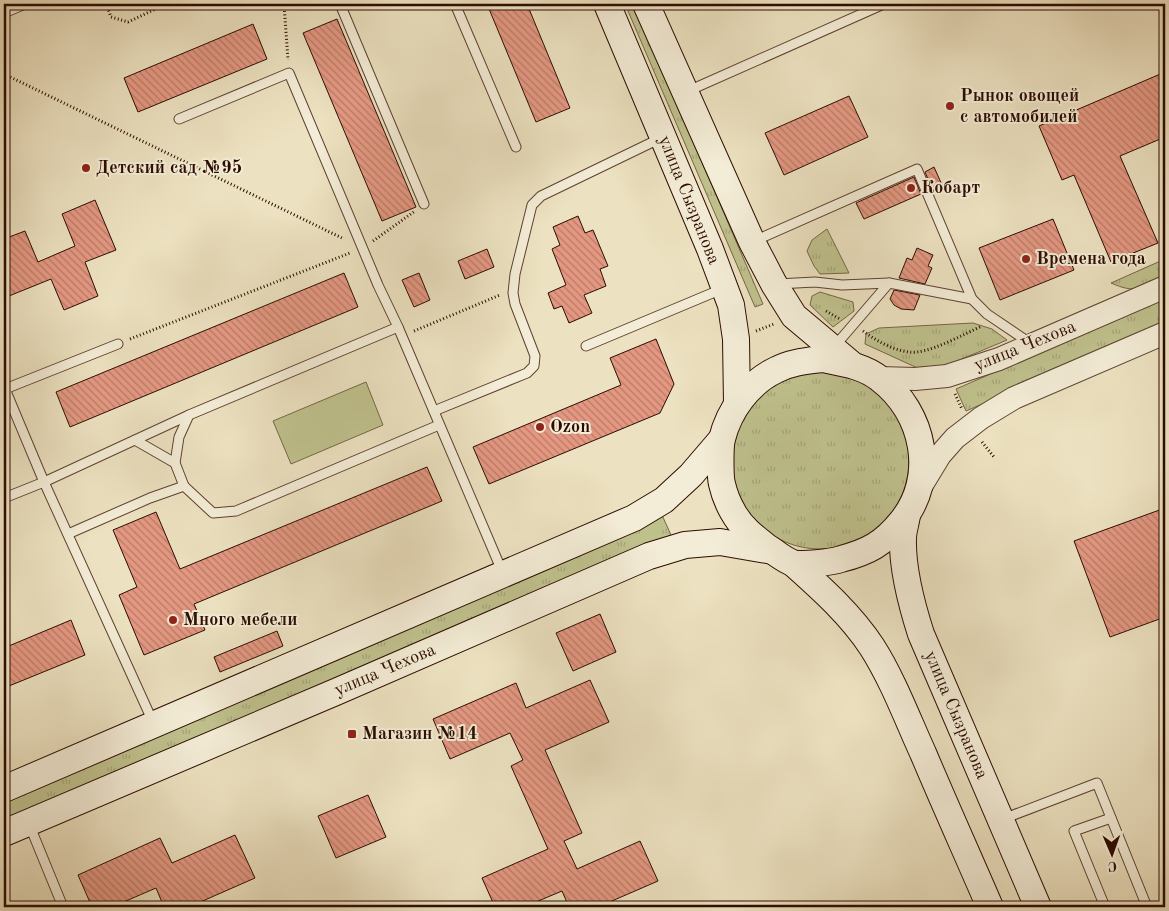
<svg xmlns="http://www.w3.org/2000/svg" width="1169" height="911" font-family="'Old Standard TT',serif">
  <defs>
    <pattern id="grass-tufts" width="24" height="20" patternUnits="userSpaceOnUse" patternTransform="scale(1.25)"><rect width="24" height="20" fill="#bfc18d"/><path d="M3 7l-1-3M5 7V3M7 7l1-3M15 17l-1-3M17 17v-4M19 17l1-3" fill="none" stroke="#a4a578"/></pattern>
    <pattern id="building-back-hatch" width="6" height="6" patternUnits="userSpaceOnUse" patternTransform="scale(1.25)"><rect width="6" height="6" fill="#e49882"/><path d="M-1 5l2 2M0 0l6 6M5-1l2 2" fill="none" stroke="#b97a68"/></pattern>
  </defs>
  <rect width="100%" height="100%" fill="#ece1c0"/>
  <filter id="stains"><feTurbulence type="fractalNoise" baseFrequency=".004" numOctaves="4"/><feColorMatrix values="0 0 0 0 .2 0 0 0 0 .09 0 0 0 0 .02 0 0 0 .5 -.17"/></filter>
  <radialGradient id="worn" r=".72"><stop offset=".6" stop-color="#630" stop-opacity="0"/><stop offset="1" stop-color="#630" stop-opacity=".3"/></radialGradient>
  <g fill="url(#grass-tufts)" stroke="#766646">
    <polygon points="625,4 634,4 763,304 755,307"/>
    <polygon points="827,229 849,273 820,274 814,266 807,251 812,240"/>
    <path d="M1165 259V275L1163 278C1139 288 1136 294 1111 283Z"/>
    <polygon points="820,292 853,302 854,311 833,327 810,305 812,296"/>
    <polygon points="1165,298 1165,325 966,411 956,389"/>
    <polygon points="973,323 992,329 1007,340 938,369 922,370 865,344 866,334 879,328"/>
    <circle cx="820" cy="460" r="89"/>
    <polygon points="662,515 671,535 4,823 4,798"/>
  </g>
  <polygon fill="#bfc18d" stroke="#766646" points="366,382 383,425 291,464 273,421"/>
  <g fill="url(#building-back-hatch)" stroke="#2c0c00">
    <polygon points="487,4 527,4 570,108 536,122"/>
    <polygon points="337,19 416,207 382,221 303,33"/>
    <polygon points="253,24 267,59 138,112 124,78"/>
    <polygon points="1165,72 1165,137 1120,156 1158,243 1111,262 1074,175 1062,180 1039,126"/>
    <polygon points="849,96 868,137 784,175 765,133"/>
    <polygon points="934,167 942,185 932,189 925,172"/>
    <polygon points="914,177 921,194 864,219 856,203"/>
    <polygon points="95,200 116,250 85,262 98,296 64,310 51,279 4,298 4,239 25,231 38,262 75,246 62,214"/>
    <polygon points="578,216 585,233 593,230 608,266 600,269 606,286 584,295 592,313 569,323 562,306 554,309 548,293 566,285 552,249 560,245 553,227"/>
    <polygon points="1053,219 1074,270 1000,300 979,248"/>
    <polygon points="917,248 933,255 928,266 932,268 925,284 899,278 907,258 912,260"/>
    <polygon points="487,249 494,267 465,279 458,261"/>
    <polygon points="344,273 358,307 70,427 56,392"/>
    <polygon points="419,273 430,300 414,307 402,280"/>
    <polygon points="894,290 920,295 914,310 901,309 894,305 890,299"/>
    <polygon points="656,339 674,384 660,413 489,484 473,447 621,385 610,358"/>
    <polygon points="427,467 442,501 194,604 205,630 144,655 119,595 137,587 113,530 156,512 180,569"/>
    <polygon points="1165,508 1165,617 1110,637 1074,541"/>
    <polygon points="600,614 616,652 573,671 556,633"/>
    <polygon points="71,620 85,655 4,688 4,648"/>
    <polygon points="277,631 283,646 220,672 214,657"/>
    <polygon points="590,680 609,722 545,750 582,833 564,841 577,869 640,841 658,881 598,907 569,907 562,891 524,907 495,907 482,878 548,849 511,766 523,760 510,733 450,759 433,719 516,683 526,708"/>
    <polygon points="368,795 386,837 336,858 318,816"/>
    <polygon points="235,835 255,878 189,907 164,907 156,888 112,907 92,907 78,875 160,838 172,863"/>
  </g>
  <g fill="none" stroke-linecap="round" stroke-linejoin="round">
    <defs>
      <g id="service">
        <polyline points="340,4 424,204"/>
        <polyline points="455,4 516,147"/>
        <polyline points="4,13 25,4"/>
        <polyline points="688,91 884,4"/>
        <polyline points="179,119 289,73 378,285 398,327 189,415 179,437 175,463 184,486"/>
        <polyline points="754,241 917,169 972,299 987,314 1030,343"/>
        <polyline points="777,284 815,282 842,285 889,283"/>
        <polyline points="398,327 502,571"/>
        <polyline points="118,344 5,389 44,482 189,415"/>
        <polyline points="586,346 722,289"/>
        <polyline points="834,347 889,283 972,299"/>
        <polyline points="434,411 527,373 534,366 535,356 515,304 513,293 515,274 532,205 541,196 661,138"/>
        <polyline points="135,440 175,463"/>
        <polyline points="4,498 44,482 153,722"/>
        <polyline points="68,534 150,498 184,486 213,513 236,511 439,425"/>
        <polyline points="1003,819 1097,783 1147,907"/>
        <polyline points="29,824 63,907"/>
        <polyline points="1105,907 1074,831 1111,818"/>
      </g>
      <g id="tertiary">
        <polyline points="879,378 915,379 947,376 999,359 1165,287"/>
        <polyline points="920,488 940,455 955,438 981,418 1014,398 1165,333"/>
      </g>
      <g id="secondary">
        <polyline points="607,4 710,249 731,305 736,339 737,404"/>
        <polyline points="646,4 752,242 774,284 794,316 850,363"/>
        <path d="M823 359C843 363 864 366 880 379 924 412 938 478 901 522 883 544 868 552 841 559 833 562 800 566 793 563 784 560 775 552 767 547 754 537 741 527 733 512 729 505 724 493 722 484 720 477 720 446 722 439 729 410 749 383 776 370 791 362 807 361 823 359Z"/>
        <path d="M907 515C906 523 903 531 903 538 902 568 912 606 921 634L1038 907"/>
        <path d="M794 564C822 589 851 615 872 647 893 680 907 718 923 753 945 805 968 856 990 907"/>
        <polyline points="4,789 634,518 664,500 691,475 721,440"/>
        <polyline points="4,833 338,691 649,556 685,545 720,542 773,551"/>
      </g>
    </defs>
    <use href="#service" stroke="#5c4130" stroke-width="11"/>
    <use href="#tertiary" stroke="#5c4130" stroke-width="24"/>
    <use href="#secondary" stroke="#2c0c00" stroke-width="28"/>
    <g stroke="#2c0c00" stroke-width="3" stroke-dasharray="1 2.5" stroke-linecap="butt">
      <polyline points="106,4 111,17 128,22 166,4"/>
      <polyline points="284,4 288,60"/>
      <polyline points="4,74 342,238"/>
      <polyline points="373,241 415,211"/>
      <polyline points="826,311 840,319"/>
      <polyline points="414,331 500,295"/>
      <polyline points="756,331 774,324"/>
      <path d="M863 331C877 341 892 350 909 352 927 355 964 334 982 326"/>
      <polyline points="130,339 350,253"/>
      <polyline points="955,394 962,409"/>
      <polyline points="982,442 994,457"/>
    </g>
    <use href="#service" stroke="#f3ecd6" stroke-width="9"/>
    <use href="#tertiary" stroke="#f3ecd6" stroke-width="22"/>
    <use href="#secondary" stroke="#f3ecd6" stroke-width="26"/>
  </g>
  <g fill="#8f2418" stroke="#f3ecd6" stroke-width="2">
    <circle cx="950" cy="106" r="5"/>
    <circle cx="86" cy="168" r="5"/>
    <circle cx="911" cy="188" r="5"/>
    <circle cx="1026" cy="259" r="5"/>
    <circle cx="540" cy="427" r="5"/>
    <circle cx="173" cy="620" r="5"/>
    <rect x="347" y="729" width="10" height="10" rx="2.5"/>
  </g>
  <g text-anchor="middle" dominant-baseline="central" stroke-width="4" stroke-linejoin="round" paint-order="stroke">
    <g font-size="18" font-weight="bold" fill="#2c0c00" stroke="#f3ecd6" text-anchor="start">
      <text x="960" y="96">Рынок овощей<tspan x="960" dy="21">с автомобилей</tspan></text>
      <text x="96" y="168">Детский сад №95</text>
      <text x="921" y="188">Кобарт</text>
      <text x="1036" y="259">Времена года</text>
      <text x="550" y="427">Ozon</text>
      <text x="183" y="620">Много мебели</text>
      <text x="362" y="734">Магазин №14</text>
    </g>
    <g font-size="18" fill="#2c0c00" stroke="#f3ecd6">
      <text transform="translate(689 200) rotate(68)">улица Сызранова</text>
      <text transform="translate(1025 346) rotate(-22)">улица Чехова</text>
      <text transform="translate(385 670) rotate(-23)">улица Чехова</text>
      <text transform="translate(956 715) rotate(67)">улица Сызранова</text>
    </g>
  </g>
  <rect width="1169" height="911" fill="none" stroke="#ece1c0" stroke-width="20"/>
  <rect x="5" y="5" width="1159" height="901" fill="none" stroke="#2c0c00" stroke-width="2.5"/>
  <rect x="10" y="10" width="1149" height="891" fill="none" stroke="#2c0c00"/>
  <g transform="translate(1112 854) rotate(178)" stroke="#f3ecd6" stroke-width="4" paint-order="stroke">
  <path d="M0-4L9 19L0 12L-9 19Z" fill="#2c0c00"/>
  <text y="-8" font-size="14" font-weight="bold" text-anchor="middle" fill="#2c0c00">С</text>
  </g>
  <rect width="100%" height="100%" filter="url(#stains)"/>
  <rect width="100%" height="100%" fill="url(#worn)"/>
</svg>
